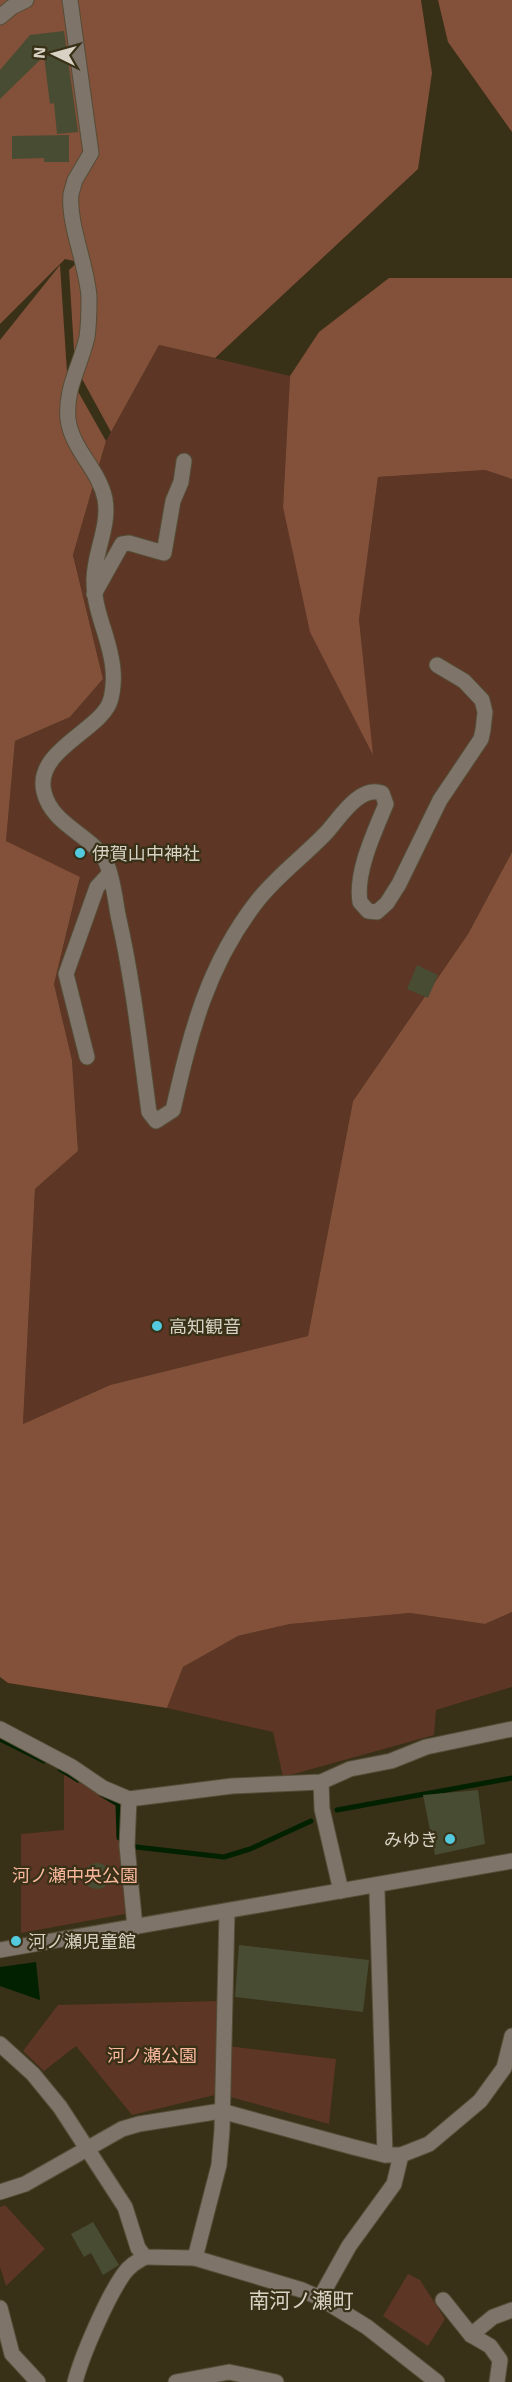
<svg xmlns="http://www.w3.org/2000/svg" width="512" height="2382" font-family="'Exo 2','Noto Sans JP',sans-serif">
  <rect width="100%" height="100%" fill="#383017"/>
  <g fill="#5d3625">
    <polygon points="159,345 290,376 283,507 372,753 359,618 378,477 485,470 512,479 512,852 468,934 353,1101 308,1336 110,1385 23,1424 35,1189 78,1151 72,1060 54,984 80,878 6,841 15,741 70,717 103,679 73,555 106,441"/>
    <polygon points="512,1612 512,1687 436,1710 434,1735 283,1777 273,1732 167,1708 183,1667 238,1636 290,1624 410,1613 485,1624"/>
    <polygon points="64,1773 123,1808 125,1914 21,1933 21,1834 64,1830"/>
    <polygon points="220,2001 219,2045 336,2059 329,2124 219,2094 132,2115 76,2046 44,2071 23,2051 58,2005"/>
    <polygon points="5,2205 45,2249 6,2286 0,2267 0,2207"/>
    <polygon points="408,2274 420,2280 445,2319 428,2346 383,2316"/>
  </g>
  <g fill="#83503a">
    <polygon points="0,0 421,0 432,73 418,169 215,358 159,345 111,432 75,366 69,270 78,262 65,259 0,324"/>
    <polygon points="438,0 512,0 512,132 448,42"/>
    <polygon points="60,265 67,372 106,441 73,555 103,679 70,717 15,741 6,841 80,877 54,984 72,1060 78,1151 35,1189 23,1424 110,1385 308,1336 353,1101 468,934 512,852 512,1612 485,1624 410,1613 290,1624 238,1636 183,1667 167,1708 8,1683 0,1677 0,340"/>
    <polygon points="389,278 512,278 512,479 485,470 378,477 359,619 373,755 310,632 283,507 290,376 319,332"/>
  </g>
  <polygon fill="#022100" points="36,1962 40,2000 0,1986 0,1967"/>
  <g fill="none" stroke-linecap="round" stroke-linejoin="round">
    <g stroke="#022100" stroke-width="5">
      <polyline points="0,1739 44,1761"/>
      <polyline points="60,1769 78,1780"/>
      <polyline points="101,1794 118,1804 119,1838"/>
      <polyline points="337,1810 512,1778"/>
      <polyline points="136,1847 224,1857 250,1849 311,1821"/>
    </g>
  </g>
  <g fill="#484c32">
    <polygon points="64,31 78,132 57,134 54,103 50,104 44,56 0,99 0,70 30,35"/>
    <polygon points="69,135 69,162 44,162 44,158 12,159 12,136"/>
    <polygon points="417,965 438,975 428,998 407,989"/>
    <polygon points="478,1790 485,1844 435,1855 423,1795"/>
    <circle cx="97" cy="1876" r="13"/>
    <polygon points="239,1945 369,1960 363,2012 235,1997"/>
    <polygon points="93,2222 119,2265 103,2275 91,2253 84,2257 71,2234"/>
  </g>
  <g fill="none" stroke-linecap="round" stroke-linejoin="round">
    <defs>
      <g id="minor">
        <path d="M70 0 91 153 75 180 71 194C68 224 87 265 89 297 89 310 89 324 87 337 81 365 65 388 68 419 72 450 99 469 105 499 110 528 93 554 94 582 94 613 111 640 113 670 114 679 113 695 109 704 96 732 34 752 44 792 52 826 93 835 106 862 113 878 115 898 118 915 133 980 140 1046 149 1112L156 1121 173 1110C191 1032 207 965 258 900 278 875 304 856 326 833 339 819 359 785 382 793L386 804C375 831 355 872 360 902L368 911 377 912 387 903 399 884 440 800 481 739 483 730 485 712 482 700 464 681 437 665"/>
        <polyline points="0,17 12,7 26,0"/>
        <polyline points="94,594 122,544 129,543 164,553 173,501 181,482 184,461"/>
        <polyline points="87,1057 66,974 97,887 109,874"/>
        <polyline points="0,1729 72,1767 103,1788 129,1799 232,1786 321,1782 350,1769 391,1761 426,1747 512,1729"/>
        <polyline points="321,1782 322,1809 341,1891"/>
        <polyline points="129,1799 127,1846 135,1927"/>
        <polyline points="377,1892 385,2155"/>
        <polyline points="227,1911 222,2130 219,2165 195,2258 302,2290 320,2298 367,2327 437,2382"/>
        <polyline points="0,1950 512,1861"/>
        <polyline points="0,2044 33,2074 60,2107 125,2207 138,2248 145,2257 195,2258"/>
        <polyline points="0,2192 25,2184 122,2129 139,2124 221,2111 353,2147 385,2155 401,2155 429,2144 480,2101 504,2068 512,2036"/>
        <polyline points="320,2298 349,2246 394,2184 401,2155"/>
        <polyline points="443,2300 471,2335 490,2346 500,2360 497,2382"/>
        <polyline points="0,2308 12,2354 38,2382"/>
        <polyline points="471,2335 493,2317 512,2310"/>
        <path d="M75 2382C82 2355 107 2298 123 2275 129 2266 136 2262 145 2257"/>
        <polyline points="176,2382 229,2372 276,2382"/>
      </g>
    </defs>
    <use href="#minor" stroke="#554d36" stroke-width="17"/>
    <use href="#minor" stroke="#7e746a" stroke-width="15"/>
  </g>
  <g fill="#54cade" stroke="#383017" stroke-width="2">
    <circle cx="80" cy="853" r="6"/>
    <circle cx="157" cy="1326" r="6"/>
    <circle cx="450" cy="1839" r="6"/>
    <circle cx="16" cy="1941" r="6"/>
  </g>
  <g text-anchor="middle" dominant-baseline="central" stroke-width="4.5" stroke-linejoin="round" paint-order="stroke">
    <g font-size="18" fill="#d7d2c3" stroke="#383017" text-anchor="start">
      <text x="92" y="853">伊賀山中神社</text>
      <text x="169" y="1326">高知観音</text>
      <text x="438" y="1839" text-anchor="end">みゆき</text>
      <text x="28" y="1941">河ノ瀬児童館</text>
    </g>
    <g font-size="18" fill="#fab89d" stroke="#383017">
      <text x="75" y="1875">河ノ瀬中央公園</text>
      <text x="152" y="2055">河ノ瀬公園</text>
    </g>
    <g font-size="21" fill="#d7d2c3" stroke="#383017">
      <text x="301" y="2299">南河ノ瀬町</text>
    </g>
  </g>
  <g transform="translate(54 54) rotate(275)" stroke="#383017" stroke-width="4.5" paint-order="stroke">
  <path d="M0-4.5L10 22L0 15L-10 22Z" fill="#d7d2c3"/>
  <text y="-9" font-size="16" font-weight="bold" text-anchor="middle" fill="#d7d2c3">N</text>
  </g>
</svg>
